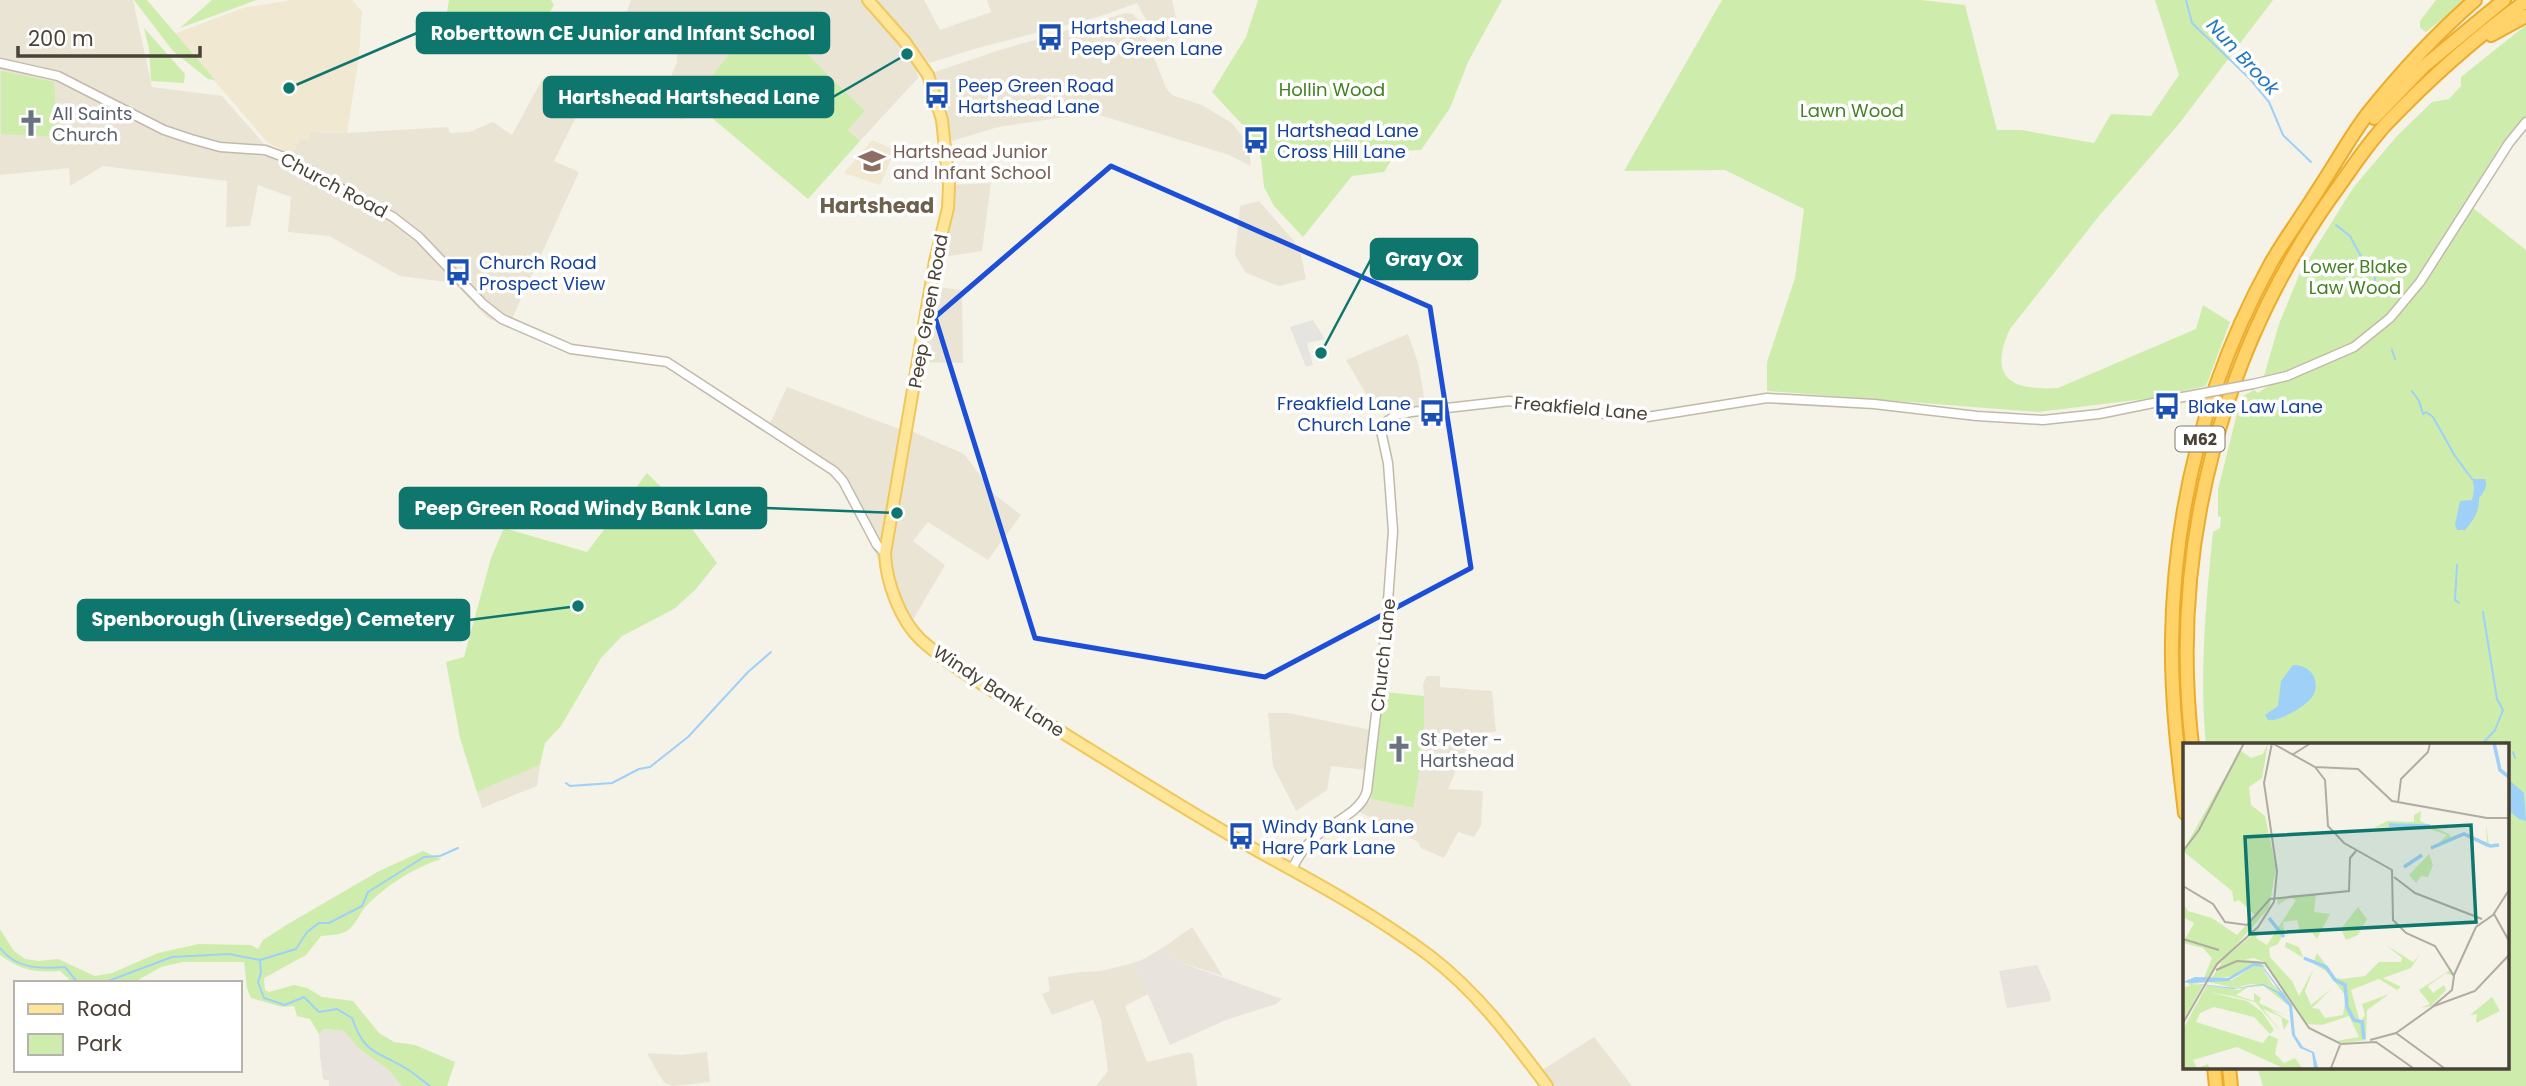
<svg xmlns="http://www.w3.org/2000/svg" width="2526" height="1086" font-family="Poppins,sans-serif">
  <rect width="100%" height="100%" fill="#f5f2e8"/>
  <g fill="#eae4d5">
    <polygon points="0,0 133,0 152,87 222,96 265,145 292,155 300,138 311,132 347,133 448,127 450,133 469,132 493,122 512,135 543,78 580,109 554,161 579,172 508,327 488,318 454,283 400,276 329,236 288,232 291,197 258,185 250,226 226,227 227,181 103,166 70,186 69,168 0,175"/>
    <polygon points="631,0 863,0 906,50 914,63 918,78 860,141 848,130 865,111 763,11 692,101 682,120 663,96 677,62 677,55 665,30 625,16"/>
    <polygon points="874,0 924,0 940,30 991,12 987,0 1172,0 1176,19 1171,37 1159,46 1137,3 1101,16 978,48 929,63"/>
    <polygon points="1126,13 1133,14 1140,22 1166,88 1172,95 1202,105 1232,123 1248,144 1251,166 1229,155 1093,113 998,127 952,141 932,73 1000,50"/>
    <polygon points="991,183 982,251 930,259 944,207 946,185"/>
    <polygon points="1259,201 1294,241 1301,255 1306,279 1279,286 1246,273 1235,255 1240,206"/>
    <polygon points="926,286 962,290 963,363 914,362"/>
    <polygon points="1408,334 1418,363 1426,407 1394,412 1376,411 1346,360"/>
    <polygon points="787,387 902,430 911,431 964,454 995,495 1021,515 988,560 928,522 913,541 945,565 907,630 875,552 837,481 795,445 766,432"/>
    <polygon points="1427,676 1440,676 1440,687 1492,691 1496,731 1484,735 1470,747 1460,761 1448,789 1483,791 1481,825 1474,837 1458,832 1444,858 1421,848 1418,842 1358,811 1371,799 1412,808 1424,696 1423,684"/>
    <polygon points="1268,713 1289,713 1370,730 1366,770 1331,766 1327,790 1296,811 1273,766"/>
    <polygon points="540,765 537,786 482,808 477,792"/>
    <polygon points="1192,927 1223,976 1177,961 1167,945"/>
    <polygon points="1126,965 1136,967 1148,994 1125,1006 1147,1062 1189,1052 1193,1055 1197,1086 1096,1086 1108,1071 1101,1020 1093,1000 1052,1015 1042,994 1050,991 1048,977 1080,972 1100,971"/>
    <polygon points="1594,1037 1632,1086 1540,1086 1533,1076"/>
    <polygon points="707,1052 710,1082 673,1086 665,1083 659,1075 647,1053 681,1055"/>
  </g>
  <g fill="#e8e3dc">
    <polygon points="1167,945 1177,961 1282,999 1276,1004 1226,1020 1170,1045 1136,967 1126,965 1142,960"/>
    <polygon points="2037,965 2050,994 2051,1001 2007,1008 1999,971"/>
    <polygon points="324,1029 344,1031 359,1049 388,1069 402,1086 329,1086 329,1081 323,1079 320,1055 319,1034"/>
  </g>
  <g fill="#f0e8d0">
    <polygon points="291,0 352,0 362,11 359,56 347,133 311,132 308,141 300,138 293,155 268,143 174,34 243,8"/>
    <polygon points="872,140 895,150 880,185 844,173"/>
  </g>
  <g fill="#ceedad">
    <polygon points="134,0 147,0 215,80 208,79 173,51"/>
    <polygon points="212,0 257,0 180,28"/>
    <polygon points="449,0 551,0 554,5 541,27 447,12"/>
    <polygon points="1258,0 1502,0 1468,62 1450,108 1421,150 1397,151 1384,172 1352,176 1303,237 1274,206 1264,187 1261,159 1251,134 1212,92 1246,37"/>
    <path d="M1722 0H1921L1965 5 1997 130H2021L2094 143 2111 114 2151 116 2179 75 2155 0H2273L2178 125 2099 216 2010 329C1988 377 2010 391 2058 388L2196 329 2203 305 2230 322 2206 386 2152 398 2038 412 1767 391V362L1795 278 1804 209 1725 170 1624 171Z"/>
    <polygon points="2436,0 2466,0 2426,32 2420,28 2420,21"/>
    <polygon points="763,11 865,111 848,130 860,141 808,199 692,101"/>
    <path d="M2526 25V117C2500 139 2486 171 2469 200 2417 290 2374 357 2264 376L2279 324 2300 273 2353 188 2397 136 2432 102 2449 99 2461 86V77Z"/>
    <polygon points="144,28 185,74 184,83 151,81 149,49"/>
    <polygon points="1,71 54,82 58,137 1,134"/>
    <path d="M2473 208 2526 250V1086H2263L2257 1067H2507V745H2206C2199 675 2206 602 2213 532L2220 528 2221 517 2218 516V490L2241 397 2254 390 2258 393C2286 371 2325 366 2355 347 2406 315 2439 256 2473 208Z"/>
    <polygon points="647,473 663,489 717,563 695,590 674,609 622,636 601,658 561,726 545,743 540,765 477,792 460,738 446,662 464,657 491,558 504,528 587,552"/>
    <polygon points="1384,692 1424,696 1424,743 1413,808 1371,799"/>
    <path d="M423 851 441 859C413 868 387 885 367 905 359 913 357 924 347 931 341 935 329 935 321 936L306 955 264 978 265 990 269 992 294 985 307 988 322 997 353 1001 379 1033 394 1042 415 1045 455 1062 447 1086H402L388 1069 359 1049 344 1031 324 1029 319 1034 310 1019 297 1016 294 1006 282 1007 251 998 247 988 244 962H183L161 967 133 983H73L60 971C34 973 21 970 0 955V929L14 951 25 959 39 961 58 959 95 976 112 973 158 953 199 944 251 945 258 949 263 940 288 924 379 871Z"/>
  </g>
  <polygon fill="#e6e4e0" points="1313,320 1325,339 1307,343 1313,365 1306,367 1290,327"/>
  <g fill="#9fd0f7">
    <path d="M2472 479H2485C2488 486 2484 493 2479 498 2480 511 2473 521 2465 530H2457L2455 525 2460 501 2472 500C2474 492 2475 487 2472 479Z"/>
    <path d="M2293 665C2309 665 2320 677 2314 694 2309 705 2279 722 2268 720L2265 715 2278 706 2281 681Z"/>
    <polygon points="2507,778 2524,793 2526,821 2519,819 2507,809 2507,799 2511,794 2507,784"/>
  </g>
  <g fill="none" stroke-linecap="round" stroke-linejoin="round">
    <g stroke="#9fd0f7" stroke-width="2">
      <polyline points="2186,0 2192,23 2250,79 2269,102 2283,135 2311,162"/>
      <polyline points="2336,225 2350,236 2363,260"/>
      <polyline points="2373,272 2375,279 2375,295"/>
      <polyline points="2392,350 2395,359"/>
      <polyline points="2412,391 2419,401 2423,414 2426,412 2433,417 2455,456 2472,479"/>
      <polyline points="2457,565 2455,600 2459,603"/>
      <polyline points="2483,612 2497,699 2503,710 2495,730 2483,743"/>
      <polyline points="2513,752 2515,758"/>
      <polyline points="566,783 570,786 612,783 639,769 650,767 688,737 748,672 771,652"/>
      <path d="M0 948C16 969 40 969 65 967L78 983"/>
      <path d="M260 960 261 972 258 982 264 998 285 1005 304 997 319 1012 337 1009 352 1018C365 1056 378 1051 407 1069 415 1074 423 1081 430 1086"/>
      <polyline points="103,983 172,957 229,954 260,960 296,949 307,932 319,923 329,923 362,906 368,892 424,857 440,856 458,848"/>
    </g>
    <defs>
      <g id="minor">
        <polyline points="0,63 58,76 164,130 191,139 220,147 265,150 284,157 393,217 419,237 483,304 502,319 571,349 667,362 834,471 843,481 877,545 885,553"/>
        <polyline points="2253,384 2287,376 2354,347 2390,318 2420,282 2509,143 2526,122"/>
        <path d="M1292 869C1298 857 1304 847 1314 838 1330 823 1361 813 1367 791L1386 629 1393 531 1388 463 1381 431 1386 422 1396 415 1411 412 1509 401 1580 412 1647 417 1767 398 1874 404 1977 416 2043 420 2099 414 2183 397"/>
      </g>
      <path id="major" d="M868 0 905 42 928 75 942 120 949 186 948 208 935 261 885 553C886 582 900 620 921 640 958 673 1008 699 1050 725 1120 768 1190 813 1263 854 1320 885 1378 917 1430 956 1477 992 1512 1039 1547 1086"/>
      <g id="highway">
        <polyline points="2491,35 2526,16"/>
        <polyline points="2374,118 2423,67 2504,0"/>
        <path d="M2192 745C2169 547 2222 346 2339 186 2354 165 2369 142 2387 123 2429 79 2476 37 2526 1"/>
        <path d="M2185 813C2178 755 2171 697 2172 639 2174 506 2207 379 2271 263 2286 237 2304 213 2320 187 2336 163 2351 135 2369 112 2401 72 2436 34 2475 0"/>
        <polyline points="2214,1067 2216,1086"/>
        <polyline points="2229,1067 2231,1086"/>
      </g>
    </defs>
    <use href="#minor" stroke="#c2baa9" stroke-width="11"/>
    <use href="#major" stroke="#efc85c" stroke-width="14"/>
    <use href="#highway" stroke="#ecac2b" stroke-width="16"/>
    <use href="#minor" stroke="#fff" stroke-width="8"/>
    <use href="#major" stroke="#ffe597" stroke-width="10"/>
    <use href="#highway" stroke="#ffd369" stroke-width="12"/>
    <defs>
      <polyline id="minor-bridge" points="2183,397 2253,384"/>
    </defs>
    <use href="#minor-bridge" stroke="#c2baa9" stroke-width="11" stroke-linecap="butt"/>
    <use href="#minor-bridge" stroke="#fff" stroke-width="8"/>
  </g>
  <path fill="none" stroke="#1d4ed8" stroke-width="5" stroke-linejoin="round" d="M1111 166 1430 307 1471 568 1265 677 1035 638 935 317Z"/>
  <defs>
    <symbol id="bus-bare" viewBox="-9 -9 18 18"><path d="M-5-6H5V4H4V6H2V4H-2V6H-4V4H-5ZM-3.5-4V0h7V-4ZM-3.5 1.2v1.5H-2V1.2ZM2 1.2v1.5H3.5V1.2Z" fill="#1a4fb4" stroke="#fff" stroke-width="2.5" paint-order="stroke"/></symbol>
    <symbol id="church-bare" viewBox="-9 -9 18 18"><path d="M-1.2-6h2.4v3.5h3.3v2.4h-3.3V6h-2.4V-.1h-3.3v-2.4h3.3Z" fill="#6b7280" stroke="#fff" stroke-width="2.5" paint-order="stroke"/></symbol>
    <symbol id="school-bare" viewBox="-9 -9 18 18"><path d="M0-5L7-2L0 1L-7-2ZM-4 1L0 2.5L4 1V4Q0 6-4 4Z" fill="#8d6e63" stroke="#fff" stroke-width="2.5" paint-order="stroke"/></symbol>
  </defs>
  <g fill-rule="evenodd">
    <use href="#bus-bare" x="1031" y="18" width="38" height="38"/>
    <use href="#bus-bare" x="918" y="76" width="38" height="38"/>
    <use href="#church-bare" x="12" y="104" width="38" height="38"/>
    <use href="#bus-bare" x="1237" y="121" width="38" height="38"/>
    <use href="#school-bare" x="853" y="142" width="38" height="38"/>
    <use href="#bus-bare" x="439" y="253" width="38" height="38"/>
    <use href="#bus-bare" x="2148" y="387" width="38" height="38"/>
    <use href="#bus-bare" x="1413" y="394" width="38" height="38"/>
    <use href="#church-bare" x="1380" y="730" width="38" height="38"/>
    <use href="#bus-bare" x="1222" y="817" width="38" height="38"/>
  </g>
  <g text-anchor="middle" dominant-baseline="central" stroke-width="7" stroke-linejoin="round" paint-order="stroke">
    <rect fill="#fff" stroke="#807b72" stroke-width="2" x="2175.5" y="426.5" width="49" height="25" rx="5"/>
    <g font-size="16" font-weight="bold" fill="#494236">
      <text x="2200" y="439">M62</text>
    </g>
    <g font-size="18" fill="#164399" stroke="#fff" text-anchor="start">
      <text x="1071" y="27">Hartshead Lane<tspan x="1071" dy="21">Peep Green Lane</tspan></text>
      <text x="958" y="85">Peep Green Road<tspan x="958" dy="21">Hartshead Lane</tspan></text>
      <text x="1277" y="130">Hartshead Lane<tspan x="1277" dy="21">Cross Hill Lane</tspan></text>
      <text x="479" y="262">Church Road<tspan x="479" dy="21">Prospect View</tspan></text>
      <text x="1411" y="403" text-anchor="end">Freakfield Lane<tspan x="1411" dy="21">Church Lane</tspan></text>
      <text x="2188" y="406">Blake Law Lane</text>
      <text x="1262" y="826">Windy Bank Lane<tspan x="1262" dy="21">Hare Park Lane</tspan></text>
    </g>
    <g font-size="18" fill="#438123" stroke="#fff">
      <text x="1332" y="89">Hollin Wood</text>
      <text x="1852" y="110">Lawn Wood</text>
      <text x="2355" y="266">Lower Blake<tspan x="2355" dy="21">Law Wood</tspan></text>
    </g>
    <g font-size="18" fill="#5b616d" stroke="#fff" text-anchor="start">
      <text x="52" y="113">All Saints<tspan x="52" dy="21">Church</tspan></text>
      <text x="1420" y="739">St Peter -<tspan x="1420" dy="21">Hartshead</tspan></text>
    </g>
    <g font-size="18" fill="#785e54" stroke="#fff" text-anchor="start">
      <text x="893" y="151">Hartshead Junior<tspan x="893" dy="21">and Infant School</tspan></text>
    </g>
    <g font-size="18" fill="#494236" stroke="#fff">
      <text transform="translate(334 185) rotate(28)">Church Road</text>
      <text transform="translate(928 311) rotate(-80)">Peep Green Road</text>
      <text transform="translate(1581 408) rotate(5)">Freakfield Lane</text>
      <text transform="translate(1383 655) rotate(-84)">Church Lane</text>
      <text transform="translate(999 691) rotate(33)">Windy Bank Lane</text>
    </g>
    <g font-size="19" font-style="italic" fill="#2478c0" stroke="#fff">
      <text transform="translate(2243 57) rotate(47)">Nun Brook</text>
    </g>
    <g font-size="21" font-weight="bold" fill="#6d614c" stroke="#fff">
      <text x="877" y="205">Hartshead</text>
    </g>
  </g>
  <g transform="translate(2183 743)">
    <rect width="326" height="326" fill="#f5f2e8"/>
    <path d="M85 0 79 35 66 44 68 62 82 73 93 125 86 165 23 236 2 237 21 235 29 215 20 205 0 200 11 180 0 174V160L5 168 29 175 54 192 72 172 56 157 51 159 49 148 0 108 57 7 68 15 80 11ZM238 68 237 78 266 91 267 94 280 90 304 100 303 81 306 102 314 104H304L280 92 251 105 264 92 232 81 191 85 204 78 231 79V72ZM246 111 250 122 245 134 238 133 233 140 226 132ZM109 152H133L131 169 147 171 134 196 128 188H117L114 177 100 179 101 190 95 201 86 205 87 214 109 238 116 253 131 225 122 248 128 262 148 246 129 265 136 266 142 275 160 272 163 253 143 228 102 204 103 199 116 204 120 214 130 220 134 210 153 235 160 236 182 233 196 219H218L219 215 203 202 230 219 237 211 228 225 200 235 218 244 214 247 196 236 168 247 177 279 182 272 179 261 206 251 184 267 183 297 161 300 153 298 176 294 166 273 139 282 123 281 82 219 70 215 61 217 76 218 84 225 70 220 52 233 28 236 41 216 76 186 73 195 84 202 113 157 107 154 95 162 94 155ZM175 164 184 176 175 192 163 197 158 186ZM71 223H78L90 242 103 251 106 263 81 243 65 244 53 252 71 258V250L78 255 76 260 106 274 86 266 106 278 101 287 98 274 80 266 99 290 72 259 49 253 26 249 64 258 79 269 91 287 87 291 71 274 31 264 17 270 13 279 80 300 86 292 95 296 92 311 101 320 112 315 119 325H100L54 304 10 317 14 325 25 321 26 325H0V286L24 242 55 247 67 242H75L68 241 51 245 26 239 49 237ZM267 227 270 233 263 230 245 243 250 250 261 242 263 247 248 263 238 265 247 261 236 247ZM21 239 8 241 20 242 0 278V244L7 243 5 240ZM309 254 317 268 293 280 294 271 287 272Z" fill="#ceedad"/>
    <path d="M70 220 78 221 109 262 112 292 120 304 131 309 135 325H131L129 310 117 305 109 292 106 263 94 250 79 242 50 246 0 239 12 234 45 235ZM71 223 79 224 98 250 80 241 52 245 8 240 45 238Z" fill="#9fd0f7" fill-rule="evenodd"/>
    <path fill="none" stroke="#9fd0f7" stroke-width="3.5" d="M311 0 317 27 326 34M206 82 247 83M248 105 281 91 307 103 316 102M221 124 239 112M86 175 101 194M121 215 143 224 152 237 162 242 164 264 171 277 179 279 181 296"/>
    <path fill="none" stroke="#b0aca1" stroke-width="2" d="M89 0 132 24 175 26 209 58 304 75H326M109 12 128 0M132 24 142 37 145 83 161 100 209 127 210 177 223 190 252 203 271 233 269 247 249 264M215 60 218 36 245 9 247 0M0 108 16 87 61 0M211 134 232 150 299 176M0 143 30 161 42 179 64 182 87 156 166 148 167 115 173 108M311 171 326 198M0 196 36 207M33 227 54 218 82 220 126 285 158 301 193 299 230 325M271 232 293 184 310 172 326 147M0 280 34 221 75 184 91 159 94 128 81 40 89 0M213 290 261 325M187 297 213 290 251 263 292 248 326 212M148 325 157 302"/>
    <path fill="#0f766e" fill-opacity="0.15" stroke="#0f766e" stroke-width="3.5" d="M288 82 293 179 67 191 62 94Z"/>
    <rect width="326" height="326" fill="none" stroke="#494236" stroke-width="3.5"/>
  </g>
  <path fill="none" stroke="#0f766e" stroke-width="2.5" d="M289 88L417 33M907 54L833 97M1321 353L1371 259M897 513L766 508M578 606L469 620"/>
  <g fill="#0f766e" stroke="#fff" stroke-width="2.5">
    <circle cx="289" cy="88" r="7"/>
    <circle cx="907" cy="54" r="7"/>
    <circle cx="1321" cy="353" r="7"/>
    <circle cx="897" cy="513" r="7"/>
    <circle cx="578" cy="606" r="7"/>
  </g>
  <g fill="#0f766e" stroke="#0f766e" stroke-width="2.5">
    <rect x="417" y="13" width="412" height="40" rx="7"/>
    <rect x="544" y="77" width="289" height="40" rx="7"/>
    <rect x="1371" y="239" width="106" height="40" rx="7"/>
    <rect x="400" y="488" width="366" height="40" rx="7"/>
    <rect x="78" y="600" width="391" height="40" rx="7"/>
  </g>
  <g font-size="19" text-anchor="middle" font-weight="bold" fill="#fff">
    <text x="623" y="40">Roberttown CE Junior and Infant School</text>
    <text x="689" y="104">Hartshead Hartshead Lane</text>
    <text x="1424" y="266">Gray Ox</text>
    <text x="583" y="515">Peep Green Road Windy Bank Lane</text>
    <text x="273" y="626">Spenborough (Liversedge) Cemetery</text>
  </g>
  <rect x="14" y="981" width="228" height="91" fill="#ffffff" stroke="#b6b3af" stroke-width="2"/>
  <rect x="28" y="1004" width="35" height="10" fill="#ffe597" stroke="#b6b3af" stroke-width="2"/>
  <text x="77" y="1016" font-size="21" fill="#494236">Road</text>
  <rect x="28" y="1034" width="35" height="21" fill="#ceedad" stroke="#b6b3af" stroke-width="2"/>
  <text x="77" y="1051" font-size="21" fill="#494236">Park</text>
  <path d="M18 46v10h182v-10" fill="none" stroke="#494236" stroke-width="3.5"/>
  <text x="28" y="46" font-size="21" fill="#494236" stroke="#ffffff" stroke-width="5" paint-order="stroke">200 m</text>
</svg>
